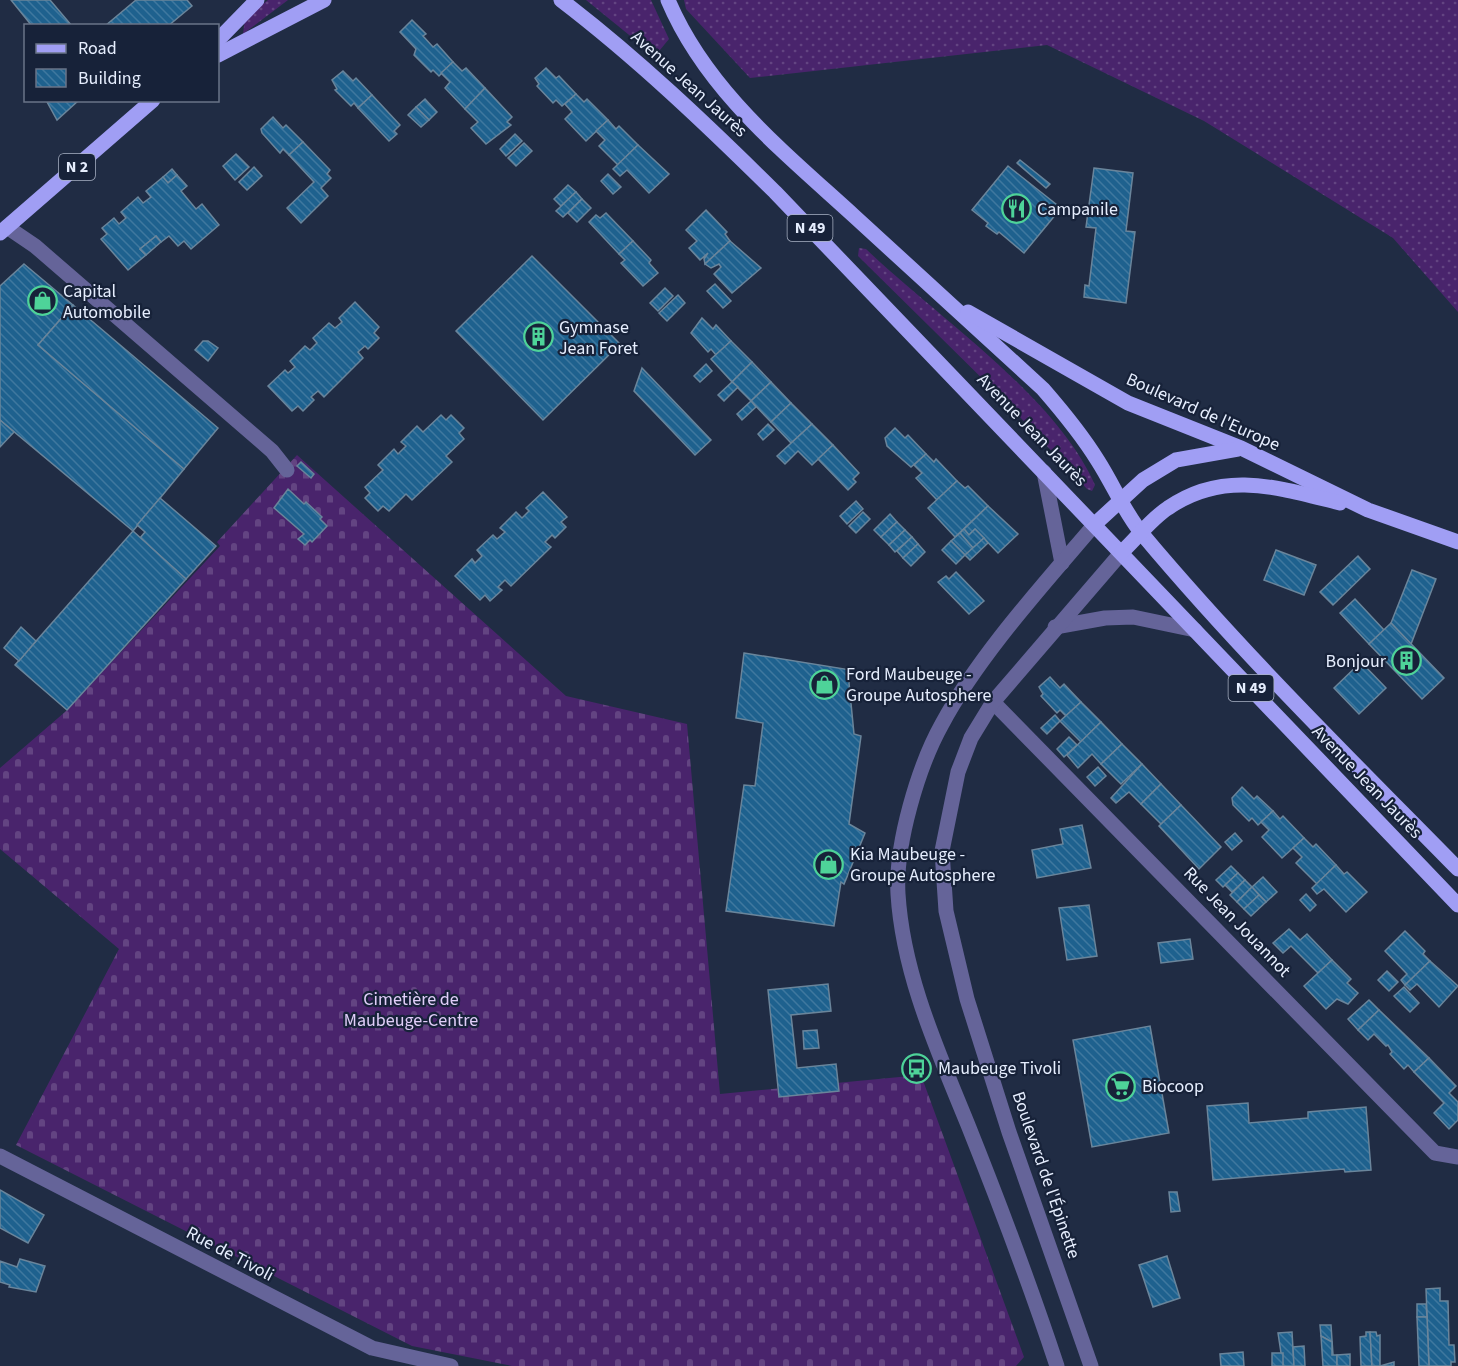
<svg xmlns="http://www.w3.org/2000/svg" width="1458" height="1366" font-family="'Source Sans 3',sans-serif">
  <defs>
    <pattern id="grass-dots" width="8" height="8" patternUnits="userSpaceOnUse" patternTransform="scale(1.5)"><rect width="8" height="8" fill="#49246c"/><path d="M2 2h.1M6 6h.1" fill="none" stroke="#634482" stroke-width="1.8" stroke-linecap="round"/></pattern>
    <pattern id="cemetery-stones" width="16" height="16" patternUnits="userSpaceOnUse" patternTransform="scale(1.5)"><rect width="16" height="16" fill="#49246c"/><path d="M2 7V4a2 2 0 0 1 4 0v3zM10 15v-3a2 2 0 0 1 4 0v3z" fill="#634482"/></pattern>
    <pattern id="building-back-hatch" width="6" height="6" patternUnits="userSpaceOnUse" patternTransform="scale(1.5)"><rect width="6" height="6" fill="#1e618e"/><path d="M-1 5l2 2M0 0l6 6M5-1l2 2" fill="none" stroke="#3f789f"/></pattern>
  </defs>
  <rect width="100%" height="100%" fill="#202c44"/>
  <g fill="url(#grass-dots)">
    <polygon points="268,0 288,0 243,34 245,18"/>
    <polygon points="586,0 651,0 669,39 655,56"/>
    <polygon points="684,0 1458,0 1458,312 1393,238 1204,121 1047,45 750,78 686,9"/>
    <path d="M859 248 866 249C937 317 1056 396 1095 485L1092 491 1087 489 1004 400 858 256Z"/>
  </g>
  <polygon fill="url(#cemetery-stones)" points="297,455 566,696 687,724 720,1094 921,1075 1024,1357 1016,1366 512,1366 412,1346 16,1145 119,949 0,849 0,768 65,712 220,546 217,542"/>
  <g fill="url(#building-back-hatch)" stroke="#6a859b" stroke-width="1.5">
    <polygon points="11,0 50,0 72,26 32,26"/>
    <polygon points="136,0 187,0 192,6 168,26 105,26"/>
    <polygon points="412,20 426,34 423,36 433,47 437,44 453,62 439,76 433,70 431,72 414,55 416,49 400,32"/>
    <polygon points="453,62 462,71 466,68 485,88 465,109 445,88 450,82 441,73"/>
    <polygon points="546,68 556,78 559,76 576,94 562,106 556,100 553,103 537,86 539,84 535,78"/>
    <polygon points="343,71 353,81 356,78 372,95 358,108 354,103 351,106 335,90 337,89 332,80"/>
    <polygon points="485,88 512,117 507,122 511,125 486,144 471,128 478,122 465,109"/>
    <polygon points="576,94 584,102 587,99 608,120 586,141 565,119 572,112 565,104"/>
    <polygon points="372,95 400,125 394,131 397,134 389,141 358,108"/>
    <polygon points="425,99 437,112 429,120 416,107"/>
    <polygon points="46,100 79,100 57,120"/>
    <polygon points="416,107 429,120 421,127 408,115"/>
    <polygon points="273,117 283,128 286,125 303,142 289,155 283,149 280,153 262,133 261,129"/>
    <polygon points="608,120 616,129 619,126 638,145 618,165 599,146 605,140 596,131"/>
    <polygon points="515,134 522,141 506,156 500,149"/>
    <polygon points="303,142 330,170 327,174 331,178 321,188 328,196 301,223 287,208 314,182 289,155"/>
    <polygon points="524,143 532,151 516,166 508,158"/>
    <polygon points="638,145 669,174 649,193 627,170 620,176 613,169"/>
    <polygon points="236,154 249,167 235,180 223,166"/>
    <polygon points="1020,160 1050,184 1046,188 1017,163"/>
    <polygon points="1008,166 1061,208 1024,253 999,232 997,234 986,226 988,223 972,210"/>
    <polygon points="254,167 262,176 247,190 239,182"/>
    <polygon points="1094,168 1133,173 1126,231 1135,232 1126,303 1084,297 1085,285 1089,286 1096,228 1086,227"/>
    <polygon points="172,169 177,175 168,183 163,177"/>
    <polygon points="608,174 621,187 613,194 601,181"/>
    <polygon points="177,175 187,186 181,191 196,209 202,204 219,225 191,249 184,241 178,246 169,236 161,242 156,236 140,249 146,255 128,270 101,239 107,234 102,228 114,218 119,224 126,218 121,212 138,197 143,203 151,197 146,191 163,177 168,183"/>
    <polygon points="568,185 576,192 561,206 554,199"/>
    <polygon points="576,192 582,199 563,217 556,211"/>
    <polygon points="582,199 591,208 577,222 568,213"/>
    <polygon points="706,210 727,232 725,234 730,241 705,264 704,259 708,253 700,260 689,248 697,241 686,230"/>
    <polygon points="606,213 633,241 619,254 589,222 596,215 600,218"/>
    <polygon points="156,236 161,242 146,255 140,249"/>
    <polygon points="633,241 651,260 649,263 658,273 643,286 621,263 625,260 619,254"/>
    <polygon points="730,241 761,268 732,293 714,274 721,267 719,264 711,268 705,264"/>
    <polygon points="532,256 620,344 543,420 456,331"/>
    <polygon points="24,264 73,305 38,345 184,469 133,531 0,420 0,286"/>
    <polygon points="715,284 731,301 723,308 707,291"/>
    <polygon points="665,288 673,296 658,311 650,303"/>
    <polygon points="678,295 685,303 667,321 659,313"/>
    <polygon points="355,302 379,327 374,333 379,338 368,349 365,346 358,352 363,358 324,397 318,391 311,397 314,400 303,411 298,406 292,411 268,386 285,370 288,373 295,367 290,361 305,346 310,350 317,343 313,338 329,323 335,328 342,322 339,318"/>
    <polygon points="73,305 218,428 184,469 38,345"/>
    <polygon points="702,318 713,329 716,325 731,341 716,355 711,349 708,352 691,333"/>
    <polygon points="203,341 208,341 218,348 208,361 195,350"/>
    <polygon points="731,341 752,362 732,382 711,359"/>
    <polygon points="752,362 771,382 751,401 732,382"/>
    <polygon points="706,364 712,371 700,382 694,376"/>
    <polygon points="642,368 711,440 695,455 634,391"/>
    <polygon points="732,382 738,387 724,401 718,395"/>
    <polygon points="771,382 791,403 771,422 751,401"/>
    <polygon points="751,401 756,407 742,420 737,414"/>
    <polygon points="791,403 812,424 791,443 771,422"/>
    <polygon points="441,415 446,420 451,415 464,428 459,433 464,439 446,456 452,462 412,500 406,494 389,511 383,506 378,511 365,498 370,493 365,487 383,470 378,465 394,449 398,454 406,446 401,442 417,426 423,432"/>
    <polygon points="0,420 14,432 0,447"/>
    <polygon points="768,424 774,430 763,440 758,434"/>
    <polygon points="812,424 833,445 812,465 798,451 785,464 777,456"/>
    <polygon points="895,428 905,438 908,435 926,454 911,467 887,446 885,438"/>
    <polygon points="833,445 859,473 853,479 856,482 848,490 818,459"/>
    <polygon points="926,454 934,462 936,459 957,481 937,500 916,478 922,473 914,465"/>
    <polygon points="301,462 314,474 311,478 297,466"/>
    <polygon points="957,481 965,488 968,486 988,506 955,537 928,508"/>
    <polygon points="288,489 304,504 306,502 322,517 320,519 327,526 312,542 310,540 305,545 298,539 304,534 274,508"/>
    <polygon points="543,492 567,517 561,522 566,527 555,538 552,535 545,542 551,547 511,586 505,580 498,587 502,590 490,601 485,595 480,600 455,576 472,559 475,563 482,556 477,550 493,535 497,539 505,532 500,528 516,512 522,518 529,511 526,508"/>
    <polygon points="160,498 216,546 186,579 140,538 145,532 137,525"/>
    <polygon points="856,501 863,509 847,524 840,516"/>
    <polygon points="988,506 1018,534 998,553 975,529 969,535 964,529"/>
    <polygon points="863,512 870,519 856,533 849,526"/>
    <polygon points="890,514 897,522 881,537 874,530"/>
    <polygon points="897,522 905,530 889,545 881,537"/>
    <polygon points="964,529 969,535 975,529 984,538 973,548 960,533"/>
    <polygon points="905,530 912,537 895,552 889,545"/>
    <polygon points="133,531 186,579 67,710 15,665"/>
    <polygon points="960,533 973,548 965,555 951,541"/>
    <polygon points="912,537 918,544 903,558 897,551"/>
    <polygon points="984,538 988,543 970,560 965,555"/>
    <polygon points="951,541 965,555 956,564 942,550"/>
    <polygon points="918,544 925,552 911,566 903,558"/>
    <polygon points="1276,550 1316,565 1304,595 1264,580"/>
    <polygon points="1358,556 1370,569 1333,605 1320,592"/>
    <polygon points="1412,570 1436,579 1411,644 1391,623"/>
    <polygon points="956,572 984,601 969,614 938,582 946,576 949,579"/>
    <polygon points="1355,599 1384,630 1369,644 1340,613"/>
    <polygon points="1391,623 1444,678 1422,699 1369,644"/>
    <polygon points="21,627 36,641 19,661 4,648"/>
    <polygon points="744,653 851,670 849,683 854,734 861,736 849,824 865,833 844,884 841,882 834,926 726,911 744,785 755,786 763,723 736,718"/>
    <polygon points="1361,662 1386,688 1359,714 1334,688"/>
    <polygon points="1050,677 1060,688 1064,684 1081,702 1066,716 1060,710 1057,713 1041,696 1043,694 1039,687"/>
    <polygon points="1081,702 1101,722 1081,742 1060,721"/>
    <polygon points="1055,715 1060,721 1047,734 1041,728"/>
    <polygon points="1101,722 1122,744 1101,764 1092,754 1078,768 1067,755"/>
    <polygon points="1069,737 1077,745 1064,757 1057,749"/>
    <polygon points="1122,744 1142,764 1121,784 1101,764"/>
    <polygon points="1142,764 1161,784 1141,804 1129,792 1116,803 1111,798"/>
    <polygon points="1098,767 1106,776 1095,786 1087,777"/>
    <polygon points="1161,784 1181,805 1161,824 1141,804"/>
    <polygon points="1242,787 1254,799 1257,796 1273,811 1258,825 1252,818 1249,821 1233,805 1232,798"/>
    <polygon points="1181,805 1221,847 1199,869 1159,826"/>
    <polygon points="1273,811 1280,819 1283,816 1304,838 1282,858 1262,837 1269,830 1261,822"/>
    <polygon points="1082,825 1091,868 1037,878 1032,850 1063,844 1060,829"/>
    <polygon points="1235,833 1242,841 1232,850 1225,842"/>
    <polygon points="1304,838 1313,847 1316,844 1336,865 1317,884 1296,863 1302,857 1293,848"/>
    <polygon points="1336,865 1344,874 1347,872 1367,892 1346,912 1324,889 1317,894 1312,888"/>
    <polygon points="1231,866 1238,873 1223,887 1216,880"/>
    <polygon points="1238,873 1245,880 1232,892 1225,885"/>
    <polygon points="1263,877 1277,892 1266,902 1252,887"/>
    <polygon points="1245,880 1252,887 1237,902 1230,895"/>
    <polygon points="1252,887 1259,895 1244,909 1237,902"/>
    <polygon points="1306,894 1316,905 1310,911 1300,900"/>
    <polygon points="1259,895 1266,902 1251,916 1244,909"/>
    <polygon points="1089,905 1097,956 1067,960 1059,908"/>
    <polygon points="1289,929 1300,940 1307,934 1332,960 1318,973 1291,946 1283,953 1273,943"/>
    <polygon points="1405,931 1425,951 1423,954 1430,961 1405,985 1401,980 1407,974 1385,951"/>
    <polygon points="1190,939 1193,959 1161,963 1158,943"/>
    <polygon points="1332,960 1351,979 1347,983 1358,993 1348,1004 1337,999 1326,1009 1304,986"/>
    <polygon points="1430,961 1458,986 1439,1007 1417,984 1410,990 1405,985"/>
    <polygon points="1387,971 1398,982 1389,991 1378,980"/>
    <polygon points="828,984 831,1011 791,1015 797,1068 836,1064 839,1091 779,1097 768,990"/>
    <polygon points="1404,987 1419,1003 1410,1012 1394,996"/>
    <polygon points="1369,1000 1379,1010 1358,1030 1348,1019"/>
    <polygon points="1379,1010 1429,1058 1414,1072 1408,1065 1404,1069 1390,1054 1392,1052 1388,1045 1386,1046 1374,1034 1368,1040 1358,1030"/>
    <polygon points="1150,1026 1169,1133 1092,1147 1073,1040"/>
    <polygon points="817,1030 819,1048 804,1049 803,1031"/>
    <polygon points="1429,1058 1456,1086 1449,1093 1458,1102 1458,1120 1449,1129 1434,1113 1444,1103 1414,1072"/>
    <polygon points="1248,1103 1249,1123 1308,1118 1308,1112 1366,1107 1371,1170 1345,1172 1344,1169 1213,1180 1207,1106"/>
    <polygon points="0,1190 44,1215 28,1243 0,1228"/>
    <polygon points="1169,1192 1177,1192 1180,1211 1171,1212"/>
    <polygon points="1167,1256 1180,1298 1153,1307 1139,1265"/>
    <polygon points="20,1259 45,1266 36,1292 9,1287 10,1285 0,1282 0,1261 17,1267"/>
    <polygon points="1440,1288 1440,1301 1448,1301 1449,1345 1454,1345 1455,1362 1451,1362 1451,1366 1429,1366 1426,1289"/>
    <polygon points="1417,1304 1426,1304 1427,1317 1417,1317"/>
    <polygon points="1417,1317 1427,1317 1429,1366 1419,1366"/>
    <polygon points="1320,1325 1331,1325 1333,1355 1332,1342 1321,1336"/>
    <polygon points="1292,1332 1294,1366 1283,1366 1278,1333"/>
    <polygon points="1366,1332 1370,1332 1372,1366 1361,1366 1360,1337 1366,1336"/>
    <polygon points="1370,1332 1376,1332 1377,1336 1380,1335 1380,1366 1394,1362 1394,1366 1372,1366"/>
    <polygon points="1321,1336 1332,1342 1332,1355 1337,1355 1337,1366 1323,1366"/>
    <polygon points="1304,1346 1305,1366 1294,1366 1293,1347"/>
    <polygon points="1243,1352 1244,1366 1221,1366 1220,1354"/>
    <rect x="1272" y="1353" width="11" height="13"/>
    <polygon points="1350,1354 1350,1366 1337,1366 1337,1355"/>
  </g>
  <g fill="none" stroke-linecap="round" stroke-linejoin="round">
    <g stroke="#656499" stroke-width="15">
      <polyline points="7,227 35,246 272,451 287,470"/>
      <polyline points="1044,472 1062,563"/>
      <polyline points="1055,627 1105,618 1133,617 1195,630"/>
      <polyline points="993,702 1435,1153 1458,1157"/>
      <polyline points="0,1156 372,1348 451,1366"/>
      <path d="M1057 1366C1030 1285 1000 1205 968 1125 938 1051 903 975 898 894 895 845 918 767 942 724 979 655 1044 584 1095 524"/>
      <polyline points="1091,1366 1009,1132 967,999 946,911 942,851 958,772 971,738 993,702 1122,552"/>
    </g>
    <g stroke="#a09ef4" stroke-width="15">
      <path d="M561 0C637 58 707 125 775 192L1458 905"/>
      <path d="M668 0C706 90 784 152 854 216 917 274 980 331 1043 389 1063 412 1082 435 1098 461 1114 486 1124 512 1143 535 1241 652 1351 760 1458 869"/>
      <polyline points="218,40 257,0"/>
      <polyline points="218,55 324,0"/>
      <polyline points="0,233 153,100"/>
      <polyline points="968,312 1128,403 1241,448 1368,510 1458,542"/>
      <polyline points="1095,524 1143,480 1176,460 1238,449"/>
      <path d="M1122 552C1137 538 1151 519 1168 508 1224 469 1279 488 1340 503"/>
    </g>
  </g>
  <defs>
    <symbol id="restaurant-ring" viewBox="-11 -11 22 22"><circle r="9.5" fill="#172239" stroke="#4ed399" stroke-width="1.5"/><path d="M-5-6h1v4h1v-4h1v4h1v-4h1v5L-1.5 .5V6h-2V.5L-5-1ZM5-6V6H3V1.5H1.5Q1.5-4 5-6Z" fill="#4ed399"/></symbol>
    <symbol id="shop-ring" viewBox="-11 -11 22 22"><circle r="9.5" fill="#172239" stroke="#4ed399" stroke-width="1.5"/><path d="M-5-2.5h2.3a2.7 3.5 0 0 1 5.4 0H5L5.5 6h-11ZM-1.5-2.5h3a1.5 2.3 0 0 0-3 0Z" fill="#4ed399"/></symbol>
    <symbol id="building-ring" viewBox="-11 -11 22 22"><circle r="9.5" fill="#172239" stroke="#4ed399" stroke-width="1.5"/><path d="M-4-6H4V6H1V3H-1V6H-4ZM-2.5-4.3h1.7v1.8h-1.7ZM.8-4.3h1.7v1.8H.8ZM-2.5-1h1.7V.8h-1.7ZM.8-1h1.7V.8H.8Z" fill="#4ed399"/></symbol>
    <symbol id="bus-ring" viewBox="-11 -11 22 22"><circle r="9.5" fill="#172239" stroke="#4ed399" stroke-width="1.5"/><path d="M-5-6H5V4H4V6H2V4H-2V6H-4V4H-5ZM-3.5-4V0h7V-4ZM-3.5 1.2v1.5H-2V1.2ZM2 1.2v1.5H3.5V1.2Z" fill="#4ed399"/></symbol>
    <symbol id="supermarket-ring" viewBox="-11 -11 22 22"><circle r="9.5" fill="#172239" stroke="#4ed399" stroke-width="1.5"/><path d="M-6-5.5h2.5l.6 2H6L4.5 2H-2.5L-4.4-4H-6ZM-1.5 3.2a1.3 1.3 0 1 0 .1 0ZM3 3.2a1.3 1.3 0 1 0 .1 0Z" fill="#4ed399"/></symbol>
  </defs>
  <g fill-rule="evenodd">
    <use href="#restaurant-ring" x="1000" y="192" width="33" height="33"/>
    <use href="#shop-ring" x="26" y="284" width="33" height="33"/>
    <use href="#building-ring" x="522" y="320" width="33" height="33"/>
    <use href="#building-ring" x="1390" y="644" width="33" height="33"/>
    <use href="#shop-ring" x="808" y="668" width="33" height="33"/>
    <use href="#shop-ring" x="812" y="848" width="33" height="33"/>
    <use href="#bus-ring" x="900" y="1052" width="33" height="33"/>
    <use href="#supermarket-ring" x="1104" y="1070" width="33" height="33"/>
  </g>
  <g text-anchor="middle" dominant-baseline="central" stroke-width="4.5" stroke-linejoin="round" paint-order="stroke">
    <g fill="#172239" stroke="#a8b1c3" stroke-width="1.5">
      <rect x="59" y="154" width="36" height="26" rx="4.5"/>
      <rect x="787.5" y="215" width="45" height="26" rx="4.5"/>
      <rect x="1228.5" y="675" width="45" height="26" rx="4.5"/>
    </g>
    <g font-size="16" font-weight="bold" fill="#e6eefe">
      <text x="77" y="167">N 2</text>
      <text x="810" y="228">N 49</text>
      <text x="1251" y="688">N 49</text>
    </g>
    <g font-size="18" fill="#e6eefe" stroke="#172239">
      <text transform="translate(689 84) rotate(42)">Avenue Jean Jaurès</text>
      <text transform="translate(1203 412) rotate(24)">Boulevard de l'Europe</text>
      <text transform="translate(1032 430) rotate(46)">Avenue Jean Jaurès</text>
      <text transform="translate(1367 782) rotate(46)">Avenue Jean Jaurès</text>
      <text transform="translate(1237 922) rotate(46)">Rue Jean Jouannot</text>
      <text transform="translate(1046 1175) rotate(71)">Boulevard de l'Épinette</text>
      <text transform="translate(230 1254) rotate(28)">Rue de Tivoli</text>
    </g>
    <g font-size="18" fill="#e6eefe" stroke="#172239" text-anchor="start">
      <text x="1037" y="209">Campanile</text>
      <text x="63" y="291">Capital<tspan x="63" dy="21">Automobile</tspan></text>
      <text x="559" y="327">Gymnase<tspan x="559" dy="21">Jean Foret</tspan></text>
      <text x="1386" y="661" text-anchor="end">Bonjour</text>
      <text x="846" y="674">Ford Maubeuge -<tspan x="846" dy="21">Groupe Autosphere</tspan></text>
      <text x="850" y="854">Kia Maubeuge -<tspan x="850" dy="21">Groupe Autosphere</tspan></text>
      <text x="938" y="1068">Maubeuge Tivoli</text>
      <text x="1142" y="1086">Biocoop</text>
    </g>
    <g font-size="18" fill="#e1cef9" stroke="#172239">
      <text x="411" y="999">Cimetière de<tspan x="411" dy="21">Maubeuge-Centre</tspan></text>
    </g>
  </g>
  <rect x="24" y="24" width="195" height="78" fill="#172239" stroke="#6a7488" stroke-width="1.5"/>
  <rect x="36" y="44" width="30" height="9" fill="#a09ef4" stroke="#6a7488" stroke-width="1.5"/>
  <text x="78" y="54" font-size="18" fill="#e6eefe">Road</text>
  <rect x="36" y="69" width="30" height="18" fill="url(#building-back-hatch)" stroke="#6a7488" stroke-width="1.5"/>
  <text x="78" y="84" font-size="18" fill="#e6eefe">Building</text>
</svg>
